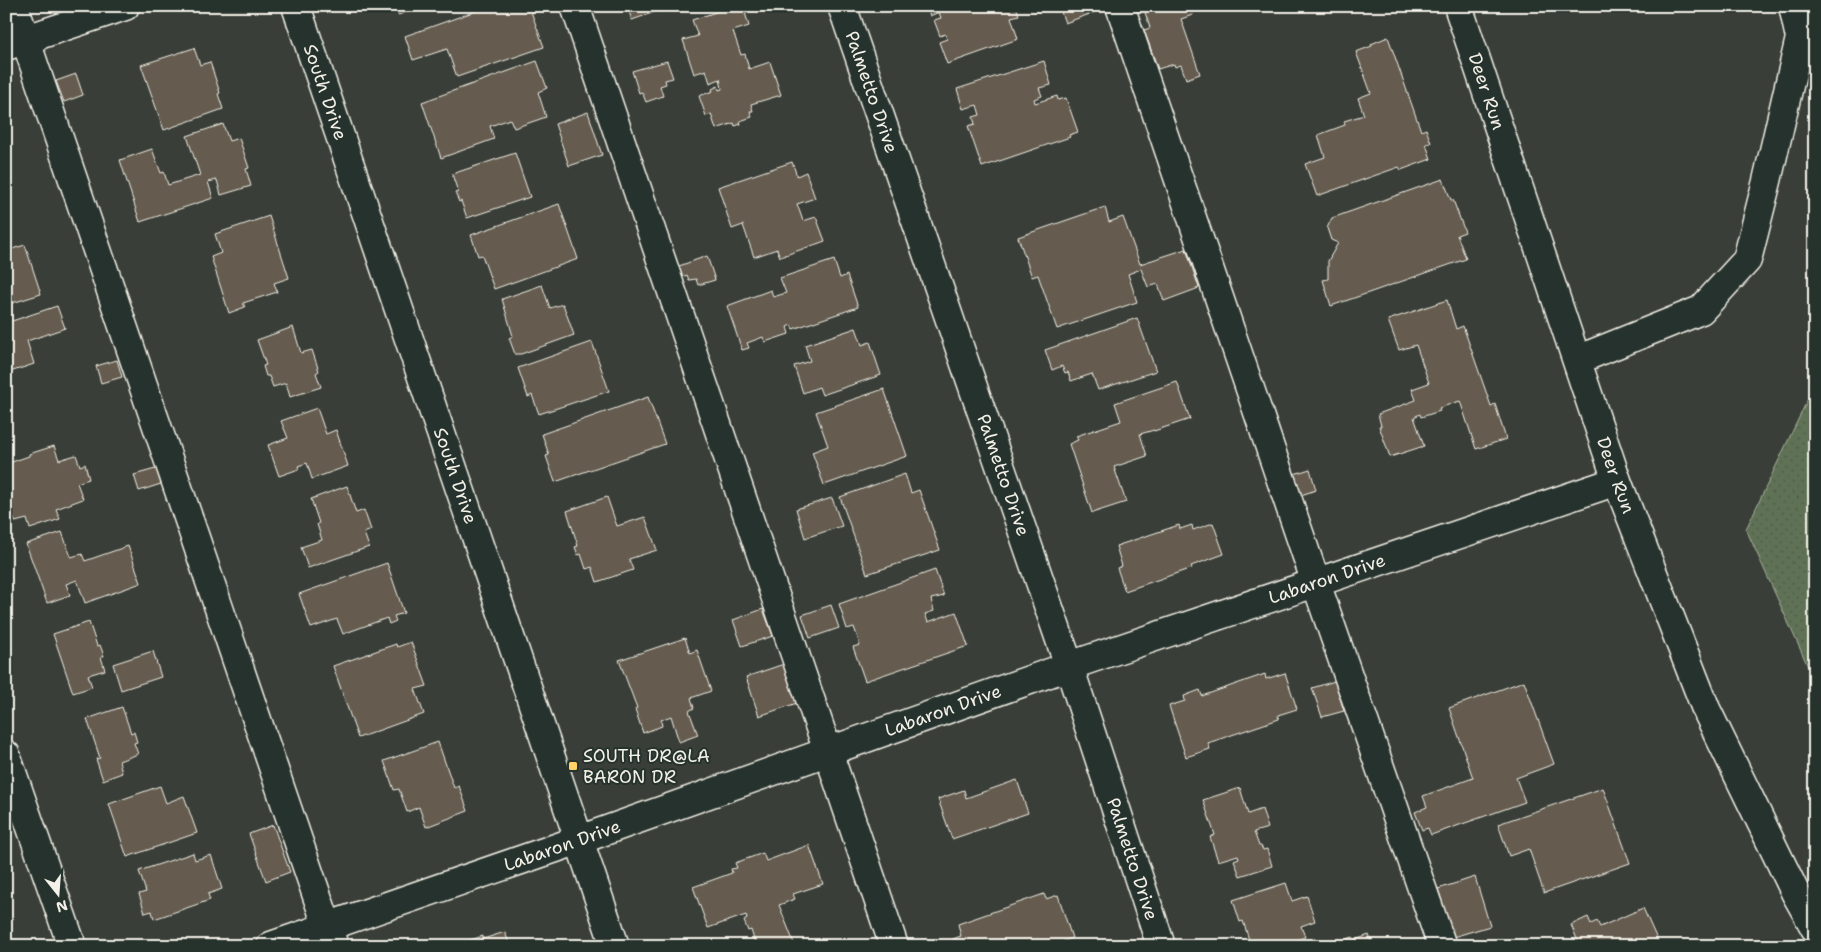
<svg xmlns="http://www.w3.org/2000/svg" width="1821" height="952" font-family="'Shantell Sans',sans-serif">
  <defs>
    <pattern id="grass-dots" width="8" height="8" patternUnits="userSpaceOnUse" patternTransform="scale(1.25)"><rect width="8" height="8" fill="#5f7255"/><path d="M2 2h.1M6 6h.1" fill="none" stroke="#535b4d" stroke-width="1.8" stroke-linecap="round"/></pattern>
  </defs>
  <rect width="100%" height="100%" fill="#393f38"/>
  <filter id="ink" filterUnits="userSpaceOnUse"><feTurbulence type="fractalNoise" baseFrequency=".02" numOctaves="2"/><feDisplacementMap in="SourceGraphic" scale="10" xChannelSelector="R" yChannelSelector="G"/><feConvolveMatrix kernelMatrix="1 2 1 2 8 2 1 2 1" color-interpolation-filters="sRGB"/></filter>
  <g filter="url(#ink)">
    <polygon fill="url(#grass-dots)" stroke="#aab29e" points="1815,384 1815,682 1746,529"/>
    <g fill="#655b50" stroke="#f4f1e8">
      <polygon points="395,6 423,6 398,15"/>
      <polygon points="490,6 529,6 544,47 457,77 447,49 413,60 405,36"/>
      <polygon points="627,6 669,6 669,7 632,20"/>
      <polygon points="734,6 743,6 749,26 733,31 741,55 745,54 749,69 770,62 781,95 751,104 753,111 750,111 752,117 740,121 741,124 735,126 734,123 716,129 711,114 706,116 699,96 713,91 712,89 718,86 719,90 722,89 720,79 710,83 706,70 694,74 683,40 698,36 692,20"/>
      <polygon points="927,6 1016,6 1019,15 1011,17 1018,39 947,64 939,42 947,39 945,34 940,36 934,20 941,18 939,12 930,16"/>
      <polygon points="1059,6 1097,6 1098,11 1065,23"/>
      <polygon points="1143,6 1191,6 1193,15 1181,19 1200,74 1186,79 1181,65 1175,67 1174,64 1158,69 1144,30 1150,28"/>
      <polygon points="1388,37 1421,131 1426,129 1431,143 1426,144 1431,159 1401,170 1399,167 1317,196 1305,164 1325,157 1318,135 1345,125 1344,121 1364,115 1358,98 1371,93 1356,52 1372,46 1371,44"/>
      <polygon points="194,48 200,65 210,62 220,93 218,94 223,109 164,130 141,65"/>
      <polygon points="537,61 547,88 538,92 546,117 514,128 510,119 490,126 494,139 441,158 422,102"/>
      <polygon points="667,61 673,78 665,80 666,84 660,86 663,96 646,102 642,92 639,93 632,71"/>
      <polygon points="1044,61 1051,85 1039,88 1042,96 1034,99 1035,103 1057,96 1058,100 1066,98 1078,132 1069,135 1070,137 982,167 968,126 975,124 973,117 980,115 977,105 963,109 957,89"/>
      <polygon points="76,74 83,95 64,102 56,81"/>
      <polygon points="588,112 602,155 569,166 555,124"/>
      <polygon points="223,124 229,141 239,138 249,168 246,169 251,186 221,195 217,180 208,182 213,198 140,222 120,160 152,149 161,173 164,172 168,185 200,175 187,136"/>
      <polygon points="515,153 530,197 467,218 461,201 459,202 457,197 455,193 458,192 452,174"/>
      <polygon points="792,162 797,176 806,172 815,198 797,204 803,221 816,217 825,241 780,257 777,249 754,257 743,225 732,229 718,187"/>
      <polygon points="1443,179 1451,200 1453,200 1465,232 1457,235 1466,259 1331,306 1323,280 1328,279 1328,261 1338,243 1331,240 1327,228 1332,218"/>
      <polygon points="559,204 578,259 494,289 482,255 478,256 471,235"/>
      <polygon points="1105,207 1109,222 1123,217 1140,264 1186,249 1199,288 1164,301 1158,284 1148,287 1141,269 1128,274 1137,302 1057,329 1038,275 1032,277 1018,237"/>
      <polygon points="269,216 289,278 274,283 277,292 243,303 245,307 229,313 211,257 221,253 215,234"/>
      <polygon points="6,233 12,249 25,245 41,294 6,305"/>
      <polygon points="707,256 715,280 698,285 696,279 689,280 687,275 682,277 679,266"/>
      <polygon points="834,260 840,278 847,275 858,307 793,329 791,325 787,327 789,334 765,342 763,337 747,343 749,348 742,350 727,306 771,290 773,297 786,293 780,278"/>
      <polygon points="542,285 550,308 563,304 574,335 521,354 515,354 509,338 513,336 502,299"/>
      <polygon points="1447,300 1456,329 1463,326 1491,406 1495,404 1506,439 1476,449 1460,401 1439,408 1440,411 1421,417 1420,414 1414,417 1424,446 1390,457 1379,426 1381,426 1378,414 1416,400 1412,389 1429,383 1416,345 1399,350 1388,320"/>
      <polygon points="57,306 65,328 27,341 34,364 10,372 12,381 6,383 6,323"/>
      <polygon points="1137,318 1156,371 1098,390 1092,374 1071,381 1068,372 1065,373 1062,366 1052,370 1045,350"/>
      <polygon points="293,327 301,353 312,350 319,371 316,373 321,387 290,397 286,383 273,387 269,376 266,376 263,366 266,365 257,340"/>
      <polygon points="856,328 862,345 870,342 881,375 822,395 819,387 803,393 794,366 810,361 805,345"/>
      <polygon points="592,342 609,391 539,414 532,395 528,397 518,368"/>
      <polygon points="117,360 122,377 101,383 96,366"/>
      <polygon points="1177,382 1190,419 1154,431 1154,430 1140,434 1147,456 1114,467 1126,502 1092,513 1069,444 1078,440 1076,436 1121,421 1115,403"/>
      <polygon points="884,389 907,456 824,485 812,452 828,446 816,412"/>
      <polygon points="648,397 665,444 555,482 546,456 549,455 542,434"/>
      <polygon points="317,408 326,434 336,430 348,466 312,479 307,463 298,466 299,469 279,476 268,445 288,438 281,421"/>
      <polygon points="54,446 59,460 76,455 80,466 85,464 89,479 77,483 83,499 56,509 60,519 30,529 27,519 15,522 6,495 6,464 29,456 29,454"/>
      <polygon points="159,468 164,483 139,491 134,475"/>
      <polygon points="1310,469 1316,490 1298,496 1291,475"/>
      <polygon points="905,474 911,493 919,490 940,550 867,574 840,497"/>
      <polygon points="347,486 356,513 364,510 371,530 364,533 369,547 308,568 301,547 322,540 317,524 319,523 311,499"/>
      <polygon points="607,497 617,526 645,517 657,550 629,559 633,570 597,582 592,567 586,569 581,554 578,555 575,547 578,546 567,511"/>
      <polygon points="832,498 842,526 805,538 796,509"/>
      <polygon points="1213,523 1224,554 1191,566 1192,568 1125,591 1117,568 1122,566 1116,546 1179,525 1180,529 1192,525 1193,530"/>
      <polygon points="62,532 71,557 82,554 85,561 128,546 141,583 85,603 77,580 66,584 70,595 47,603 26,544"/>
      <polygon points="387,563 404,613 394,616 396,621 389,624 387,618 343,634 337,619 311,628 299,594"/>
      <polygon points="935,570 944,596 931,599 934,611 925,614 928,622 956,612 968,646 865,681 853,647 860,645 854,627 847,629 839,604"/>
      <polygon points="831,605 839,628 810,638 802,615"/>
      <polygon points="763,609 773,636 742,646 733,620"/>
      <polygon points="89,622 97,646 100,645 104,656 101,657 105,670 88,675 92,687 73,693 53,634"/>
      <polygon points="685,638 690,653 697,650 711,691 691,698 694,708 689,711 698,735 679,742 671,716 661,720 662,726 643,733 635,709 637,708 619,660"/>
      <polygon points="411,642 427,686 415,689 424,714 358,738 333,666 396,644 397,647"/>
      <polygon points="153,651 161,677 121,690 113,664"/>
      <polygon points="784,664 797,703 759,716 746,677"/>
      <polygon points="1285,673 1297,709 1278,715 1279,719 1208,743 1210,749 1186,757 1169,706 1185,701 1184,696 1200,690 1202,696 1265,674 1266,679"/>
      <polygon points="1335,681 1344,711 1322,717 1312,688"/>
      <polygon points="1524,681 1554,764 1516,778 1525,802 1431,835 1428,828 1422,830 1415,812 1427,807 1423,796 1473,778 1449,708"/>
      <polygon points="122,707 131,733 134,732 137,742 134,743 138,754 119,761 122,773 103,780 96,759 100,758 87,719"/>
      <polygon points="438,742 454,788 459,786 468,811 426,827 419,807 407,812 399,789 394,790 384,761"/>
      <polygon points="1017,780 1028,813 952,839 938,799 964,790 966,798"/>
      <polygon points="160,786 166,803 184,796 197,833 127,857 109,804"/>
      <polygon points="1240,788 1248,814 1262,809 1268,828 1254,832 1259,846 1261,846 1263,850 1267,849 1272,866 1240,876 1234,860 1239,858 1238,855 1218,861 1210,837 1215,835 1203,800"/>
      <polygon points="1603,788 1630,863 1544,893 1529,849 1509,856 1498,824"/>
      <polygon points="273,825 290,872 266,881 249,834"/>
      <polygon points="809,845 823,884 793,894 795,899 779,905 794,943 787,946 756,946 751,930 748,931 744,921 747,919 746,915 708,928 693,887 732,873 731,869 737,868 735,863 763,853 766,861"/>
      <polygon points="193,853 195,860 211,855 222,889 208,894 210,900 154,919 152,911 145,913 139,894 146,892 139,871"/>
      <polygon points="1475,877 1490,926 1453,937 1438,889"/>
      <polygon points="1286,883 1292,901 1307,896 1315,921 1301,926 1305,937 1280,946 1251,946 1243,921 1240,922 1233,900"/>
      <polygon points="1044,894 1046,899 1058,895 1072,938 1060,943 1061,945 955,946 953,939 961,936 958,924"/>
      <polygon points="1643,908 1660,946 1580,946 1571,925 1588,917 1591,924 1597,921 1600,927"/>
      <polygon points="505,932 510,946 464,946 464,942 483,936 483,939"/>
      <polygon points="1369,935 1373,946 1326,946 1353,937 1355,940"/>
    </g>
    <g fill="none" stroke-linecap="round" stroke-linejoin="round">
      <defs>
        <g id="minor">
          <polyline points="14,6 334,946"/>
          <path id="s1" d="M296 6 615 946"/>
          <polyline points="575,6 894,946"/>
          <path id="s2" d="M842 6 1069 666 1161 946"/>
          <polyline points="1120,6 1316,583 1442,946"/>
          <path id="s3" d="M1458 6 1617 481 1706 709 1796 894 1815 928"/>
          <polyline points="6,46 125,6"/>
          <polyline points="1577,360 1701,310 1747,260 1767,181 1800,38 1793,6"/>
          <polyline points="6,755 72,946"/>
          <path id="s4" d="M271 946 579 840 1069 666 1617 481"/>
        </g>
      </defs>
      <use href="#minor" stroke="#f4f1e8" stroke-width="31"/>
      <use href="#minor" stroke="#26332d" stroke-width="28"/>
    </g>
  </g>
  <rect fill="#ffd166" stroke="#26332d" stroke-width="2" x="568" y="761" width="10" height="10" rx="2.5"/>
  <g text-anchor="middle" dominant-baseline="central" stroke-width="4" stroke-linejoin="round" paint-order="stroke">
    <g font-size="18" fill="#f4f1e8" stroke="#26332d">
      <text stroke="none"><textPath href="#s2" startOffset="91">Palmetto Drive</textPath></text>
      <text stroke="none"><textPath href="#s3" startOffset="90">Deer Run</textPath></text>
      <text stroke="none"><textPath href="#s1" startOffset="91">South Drive</textPath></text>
      <text stroke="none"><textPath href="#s2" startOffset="496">Palmetto Drive</textPath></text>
      <text stroke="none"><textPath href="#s3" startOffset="495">Deer Run</textPath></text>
      <text stroke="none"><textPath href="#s1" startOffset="496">South Drive</textPath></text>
      <text stroke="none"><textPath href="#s4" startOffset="1118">Labaron Drive</textPath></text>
      <text stroke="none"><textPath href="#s4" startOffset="712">Labaron Drive</textPath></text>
      <text stroke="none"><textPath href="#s4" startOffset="308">Labaron Drive</textPath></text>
      <text stroke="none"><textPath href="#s2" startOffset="901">Palmetto Drive</textPath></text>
    </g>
    <g font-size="18" fill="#f4f1e8" stroke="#26332d" text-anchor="start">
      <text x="583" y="756">SOUTH DR@LA<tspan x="583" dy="21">BARON DR</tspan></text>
    </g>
  </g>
  <rect width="1821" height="952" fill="none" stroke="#26332d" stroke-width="25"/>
  <rect x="12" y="12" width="1796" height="927" fill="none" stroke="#f4f1e8" stroke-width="2" filter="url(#ink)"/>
  <g transform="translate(58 894) rotate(163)" stroke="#26332d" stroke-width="4" paint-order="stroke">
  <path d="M0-4L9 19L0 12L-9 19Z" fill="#f4f1e8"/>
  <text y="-8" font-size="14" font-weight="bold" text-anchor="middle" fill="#f4f1e8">N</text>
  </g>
</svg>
